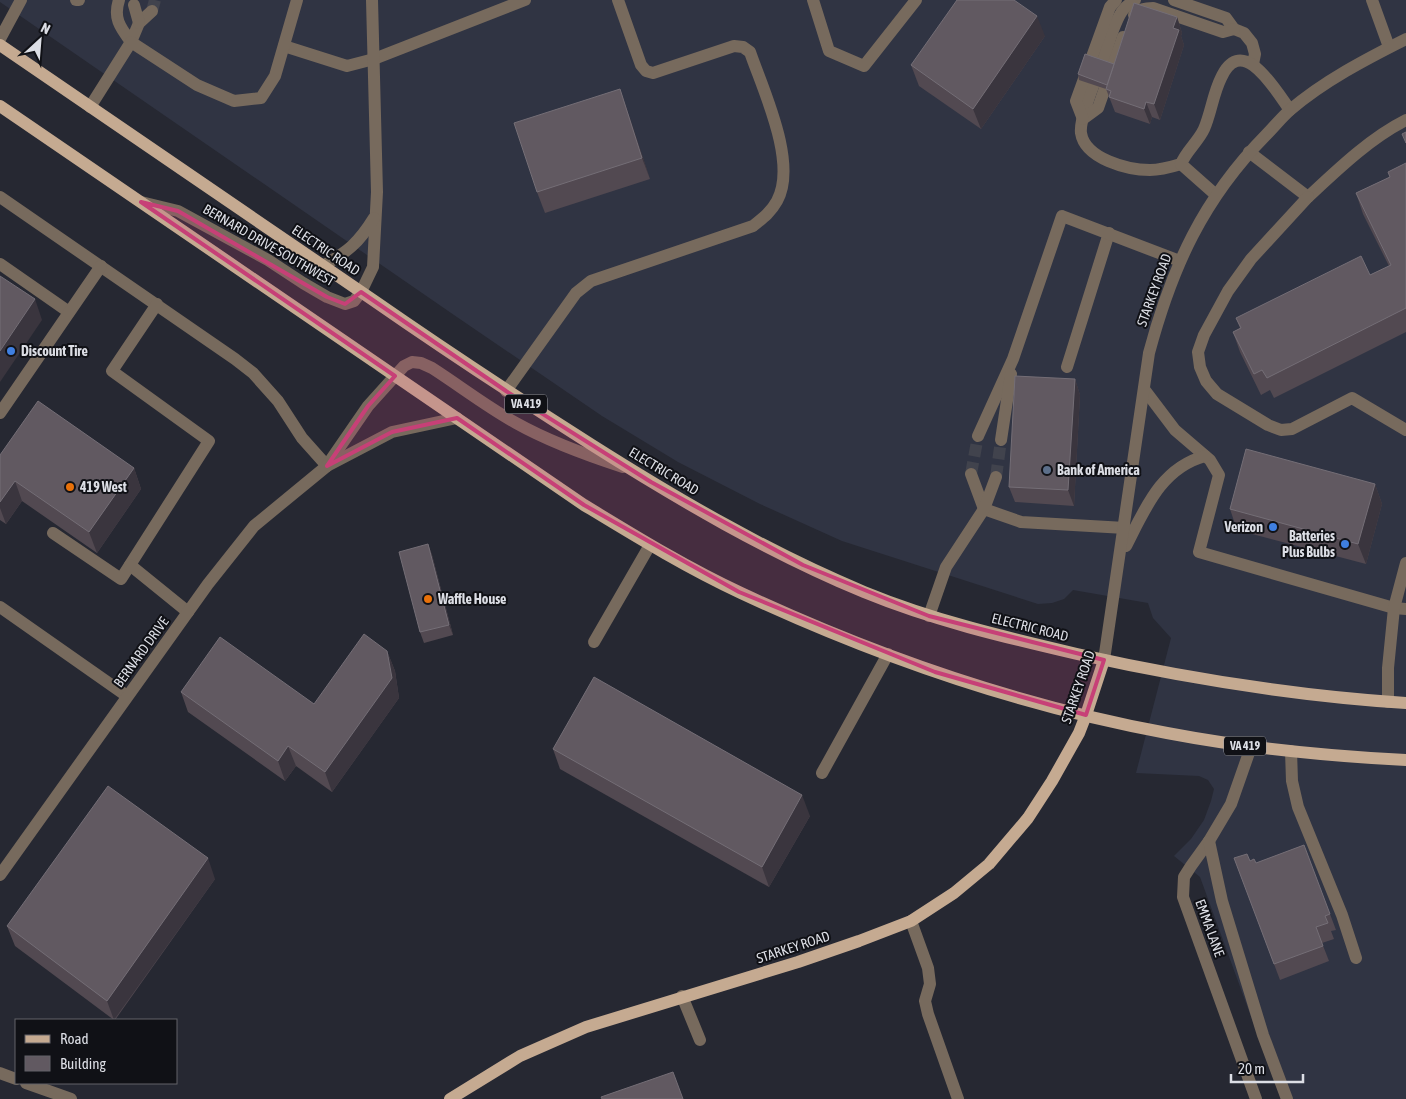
<svg xmlns="http://www.w3.org/2000/svg" width="1406" height="1099" font-family="'Asap Condensed',sans-serif">
  <rect width="100%" height="100%" fill="#262832"/>
  <polygon fill="#303443" points="0,0 1406,0 1406,1099 1281,1099 1200,877 1174,856 1191,839 1204,820 1211,801 1214,789 1208,780 1199,776 1136,773 1171,638 1153,618 1148,603 1073,590 1064,599 1052,603 1038,604 842,541 760,504 678,462 602,416 454,315 0,2"/>
  <g fill="none" stroke-linecap="round" stroke-linejoin="round">
    <g stroke="#41434d" stroke-width="12" stroke-dasharray="12 6" stroke-linecap="butt">
      <polyline points="152,11 155,0"/>
      <polyline points="971,474 978,436"/>
      <polyline points="996,477 1001,440"/>
    </g>
    <g stroke="#776a5d" stroke-width="12">
      <polyline points="76,0 79,0"/>
      <path d="M119 0C113 18 120 27 131 42L139 23 152 11"/>
      <polyline points="813,0 829,51 864,66 916,0"/>
      <path d="M1135 0C1131 3 1126 6 1123 10 1113 23 1108 48 1102 63 1096 79 1079 118 1081 133 1085 159 1128 170 1150 170 1161 170 1171 167 1181 164"/>
      <polyline points="1174,0 1226,18 1234,29 1244,33 1252,43 1255,54 1253,64"/>
      <polyline points="1372,0 1389,47"/>
      <polyline points="134,5 139,23"/>
      <path d="M1134 15C1140 9 1145 8 1153 8L1223 32 1234 29"/>
      <polyline points="0,39 21,0"/>
      <polyline points="284,46 347,66 374,59 525,0"/>
      <polyline points="90,107 131,42 197,85 234,101 261,98 275,76 297,0"/>
      <polyline points="1083,119 1098,108 1123,37"/>
      <polyline points="1083,119 1076,101 1110,7 1116,0"/>
      <path d="M1249 152 1308 197C1337 170 1370 138 1406 120"/>
      <path d="M1216 195 1181 164C1186 151 1198 142 1204 129 1211 113 1213 94 1221 78 1242 31 1276 91 1290 110"/>
      <polyline points="0,197 235,359 253,373 278,401 302,438 327,466"/>
      <polyline points="1308,197 1251,259 1228,291 1204,335 1198,352 1200,367 1206,381 1217,394 1268,425 1281,430 1292,429 1352,398 1406,430"/>
      <polyline points="141,202 178,211 268,260 303,283 327,297 345,304 354,301 361,292 373,267 377,192 372,0"/>
      <polyline points="0,264 69,312"/>
      <path d="M323 266C348 251 358 244 374 218"/>
      <polyline points="1067,367 1109,233"/>
      <polyline points="1144,389 1175,430 1210,460 1219,475 1199,552 1394,608 1406,609"/>
      <path d="M506 391 576 293 591 281 753 226C763 218 771 212 777 201 798 163 763 90 750 52L743 47 734 46 653 73 646 71 641 65 618 0"/>
      <polyline points="0,413 101,266"/>
      <polyline points="978,436 1013,359 1062,216 1180,261"/>
      <polyline points="1001,440 1011,374"/>
      <path d="M328 464 368 406 404 366 412 362 421 363 432 368C460 386 487 407 516 423 550 442 586 455 623 467"/>
      <polyline points="971,474 984,509 1021,522 1125,528"/>
      <polyline points="53,533 121,579 209,441 112,371 157,304"/>
      <path d="M1126 546C1145 509 1161 468 1205 456"/>
      <polyline points="130,565 188,612"/>
      <polyline points="0,607 127,696"/>
      <polyline points="929,616 946,567 984,509 996,477"/>
      <polyline points="594,642 650,545"/>
      <path d="M1104 660 1149 353C1172 267 1203 199 1266 135 1274 127 1281 118 1290 110 1324 81 1366 59 1406 39"/>
      <polyline points="1388,702 1388,668 1394,608 1406,563"/>
      <polyline points="1251,747 1231,804 1209,841 1191,866 1184,877 1183,897 1256,1099"/>
      <polyline points="1291,751 1292,781 1298,807 1342,915 1356,958"/>
      <polyline points="822,773 888,654"/>
      <polyline points="1209,841 1222,901 1263,1035 1287,1099"/>
      <polyline points="0,875 208,584 254,526 327,466 392,432 457,418"/>
      <polyline points="911,921 928,968 930,984 925,1001 928,1014 958,1099"/>
      <polyline points="682,996 700,1040"/>
      <polyline points="0,1073 16,1079"/>
      <polyline points="26,1083 71,1099"/>
    </g>
    <g stroke="#c5aa91" stroke-width="12">
      <path d="M0 45C124 130 249 215 373 300 445 350 518 398 592 445 679 500 768 552 864 592 932 620 1004 637 1077 654 1185 678 1295 696 1406 703"/>
      <path d="M0 106 584 505C635 536 687 568 741 593 876 656 1020 706 1167 733 1246 748 1326 756 1406 760"/>
      <polyline points="450,1099 520,1056 586,1027 798,962 859,941 911,921 954,893 989,864 1028,818 1052,781 1079,733 1086,715 1104,660"/>
    </g>
  </g>
  <g fill="#524951">
    <polygon points="1177,17 1182,33 1181,36 1184,45 1160,120 1152,117 1150,124 1115,112 1106,89 1079,80 1078,74 1114,64"/>
    <polygon points="1045,36 981,129 919,86 911,65"/>
    <polygon points="620,89 650,179 545,213 537,192"/>
    <polygon points="1406,163 1406,332 1274,398 1270,390 1261,395 1240,352 1233,332 1240,328 1236,318 1370,275 1389,266 1363,214 1356,193 1390,177"/>
    <polygon points="1075,379 1080,395 1074,506 1015,502 1009,487"/>
    <polygon points="0,455 134,468 141,489 97,553 22,501 6,524 0,520"/>
    <polygon points="1375,484 1382,504 1366,564 1237,530 1230,509"/>
    <polygon points="428,544 432,555 453,635 424,643 420,632"/>
    <polygon points="387,651 395,671 399,698 332,792 296,766 285,781 188,712 181,692 314,704"/>
    <polygon points="553,749 810,816 769,887 560,769"/>
    <polygon points="1304,845 1336,930 1331,931 1334,939 1322,943 1329,961 1280,980 1234,858 1256,863"/>
    <polygon points="215,879 115,1020 114,1020 15,946 7,926"/>
  </g>
  <g fill="#3a353e">
    <polygon points="1037,16 1045,36 981,129 973,109"/>
    <polygon points="1177,17 1182,33 1181,36 1184,45 1160,120 1154,104 1173,28"/>
    <polygon points="620,89 627,109 650,179 642,158"/>
    <polygon points="1146,102 1152,117 1150,124 1144,109"/>
    <polygon points="35,299 42,320 0,382 0,351"/>
    <polygon points="1075,379 1080,395 1074,506 1068,490"/>
    <polygon points="134,468 141,489 97,553 89,532"/>
    <polygon points="15,481 22,501 6,524 0,508 0,502"/>
    <polygon points="1375,484 1382,504 1366,564 1358,544"/>
    <polygon points="428,544 432,555 453,635 449,625"/>
    <polygon points="387,651 395,671 399,698 332,792 325,772"/>
    <polygon points="288,746 296,766 285,781 278,761"/>
    <polygon points="802,795 810,816 769,887 762,867"/>
    <polygon points="208,858 215,879 114,1020 107,1001"/>
  </g>
  <g fill="#615961" stroke="#746e76">
    <polygon points="957,0 1014,0 1037,16 973,109 911,65"/>
    <polygon points="1134,3 1177,17 1173,28 1179,30 1154,104 1146,102 1144,109 1109,97 1111,91 1106,89"/>
    <polygon points="1085,54 1114,64 1107,85 1078,74"/>
    <polygon points="620,89 642,158 537,192 514,123"/>
    <polygon points="1406,132 1406,143 1402,134"/>
    <polygon points="1406,163 1406,308 1267,378 1262,370 1254,374 1233,332 1241,328 1236,318 1361,256 1370,275 1391,265 1356,193 1390,177 1388,172"/>
    <polygon points="0,276 35,299 0,351"/>
    <polygon points="1015,376 1075,379 1068,490 1009,487"/>
    <polygon points="38,401 134,468 89,532 15,481 0,502 0,455"/>
    <polygon points="1246,449 1375,484 1358,544 1230,509"/>
    <polygon points="428,544 449,625 420,632 399,552"/>
    <polygon points="364,634 387,651 392,678 325,772 288,746 278,761 181,692 220,637 314,704"/>
    <polygon points="594,677 802,795 762,867 553,749"/>
    <polygon points="108,786 208,858 107,1001 7,926"/>
    <polygon points="1304,845 1330,914 1325,916 1328,923 1316,927 1323,946 1274,964 1234,858 1247,854 1250,861 1254,859 1256,863"/>
    <polygon points="673,1072 683,1099 602,1099 601,1097"/>
  </g>
  <path fill="#c74077" fill-opacity="0.2" stroke="#c74077" stroke-width="4" stroke-linejoin="round" d="M141 202 178 211 327 297 345 304 361 292 506 391 651 482 803 565 929 616 1104 660 1086 715 935 672 739 592 584 505 457 418 392 432 327 466 368 406 395 376Z"/>
  <g fill="#3f7fe0" stroke="#101116" stroke-width="2">
    <circle cx="11" cy="351" r="5"/>
    <circle cx="1273" cy="527" r="5"/>
    <circle cx="1345" cy="544" r="5"/>
  </g>
  <circle fill="#5c6f8a" stroke="#101116" stroke-width="2" cx="1047" cy="470" r="5"/>
  <g fill="#e8710a" stroke="#101116" stroke-width="2">
    <circle cx="70" cy="487" r="5"/>
    <circle cx="428" cy="599" r="5"/>
  </g>
  <g text-anchor="middle" dominant-baseline="central" stroke-width="4" stroke-linejoin="round" paint-order="stroke">
    <g fill="#101116" stroke="#9fa0a7" stroke-width="1">
      <rect x="505" y="394.5" width="42" height="19" rx="4"/>
      <rect x="1224" y="736.5" width="42" height="19" rx="4"/>
    </g>
    <g font-size="12" font-weight="bold" fill="#dcdee5">
      <text x="526" y="404">VA 419</text>
      <text x="1245" y="746">VA 419</text>
    </g>
    <g font-size="14" fill="#dcdee5" stroke="#101116">
      <text transform="translate(269 245) rotate(30)">BERNARD DRIVE SOUTHWEST</text>
      <text transform="translate(326 250) rotate(34)">ELECTRIC ROAD</text>
      <text transform="translate(1154 290) rotate(-70)">STARKEY ROAD</text>
      <text transform="translate(664 471) rotate(31)">ELECTRIC ROAD</text>
      <text transform="translate(1030 627) rotate(14)">ELECTRIC ROAD</text>
      <text transform="translate(141 652) rotate(-54)">BERNARD DRIVE</text>
      <text transform="translate(1078 687) rotate(-71)">STARKEY ROAD</text>
      <text transform="translate(1210 928) rotate(70)">EMMA LANE</text>
      <text transform="translate(793 947) rotate(-18)">STARKEY ROAD</text>
    </g>
    <g font-size="14" font-weight="bold" fill="#dcdee5" stroke="#101116" text-anchor="start">
      <text x="21" y="351">Discount Tire</text>
      <text x="1057" y="470">Bank of America</text>
      <text x="80" y="487">419 West</text>
      <text x="1263" y="527" text-anchor="end">Verizon</text>
      <text x="1335" y="536" text-anchor="end">Batteries<tspan x="1335" dy="16">Plus Bulbs</tspan></text>
      <text x="438" y="599">Waffle House</text>
    </g>
  </g>
  <rect x="15" y="1019" width="162" height="65" fill="#101116" stroke="#626369"/>
  <rect x="25" y="1035" width="25" height="8" fill="#c5aa91" stroke="#626369"/>
  <text x="60" y="1044" font-size="15" fill="#dcdee5">Road</text>
  <rect x="25" y="1056" width="25" height="15" fill="#615961" stroke="#626369"/>
  <text x="60" y="1069" font-size="15" fill="#dcdee5">Building</text>
  <g transform="translate(40 40) rotate(26)" stroke="#101116" stroke-width="4" paint-order="stroke">
  <path d="M0-4L9 19L0 12L-9 19Z" fill="#dcdee5"/>
  <text y="-8" font-size="14" font-weight="bold" text-anchor="middle" fill="#dcdee5">N</text>
  </g>
  <path d="M1231 1074v8h72v-8" fill="none" stroke="#dcdee5" stroke-width="2.5"/>
  <text x="1238" y="1074" font-size="15" fill="#dcdee5" stroke="#101116" stroke-width="4" paint-order="stroke">20 m</text>
</svg>
